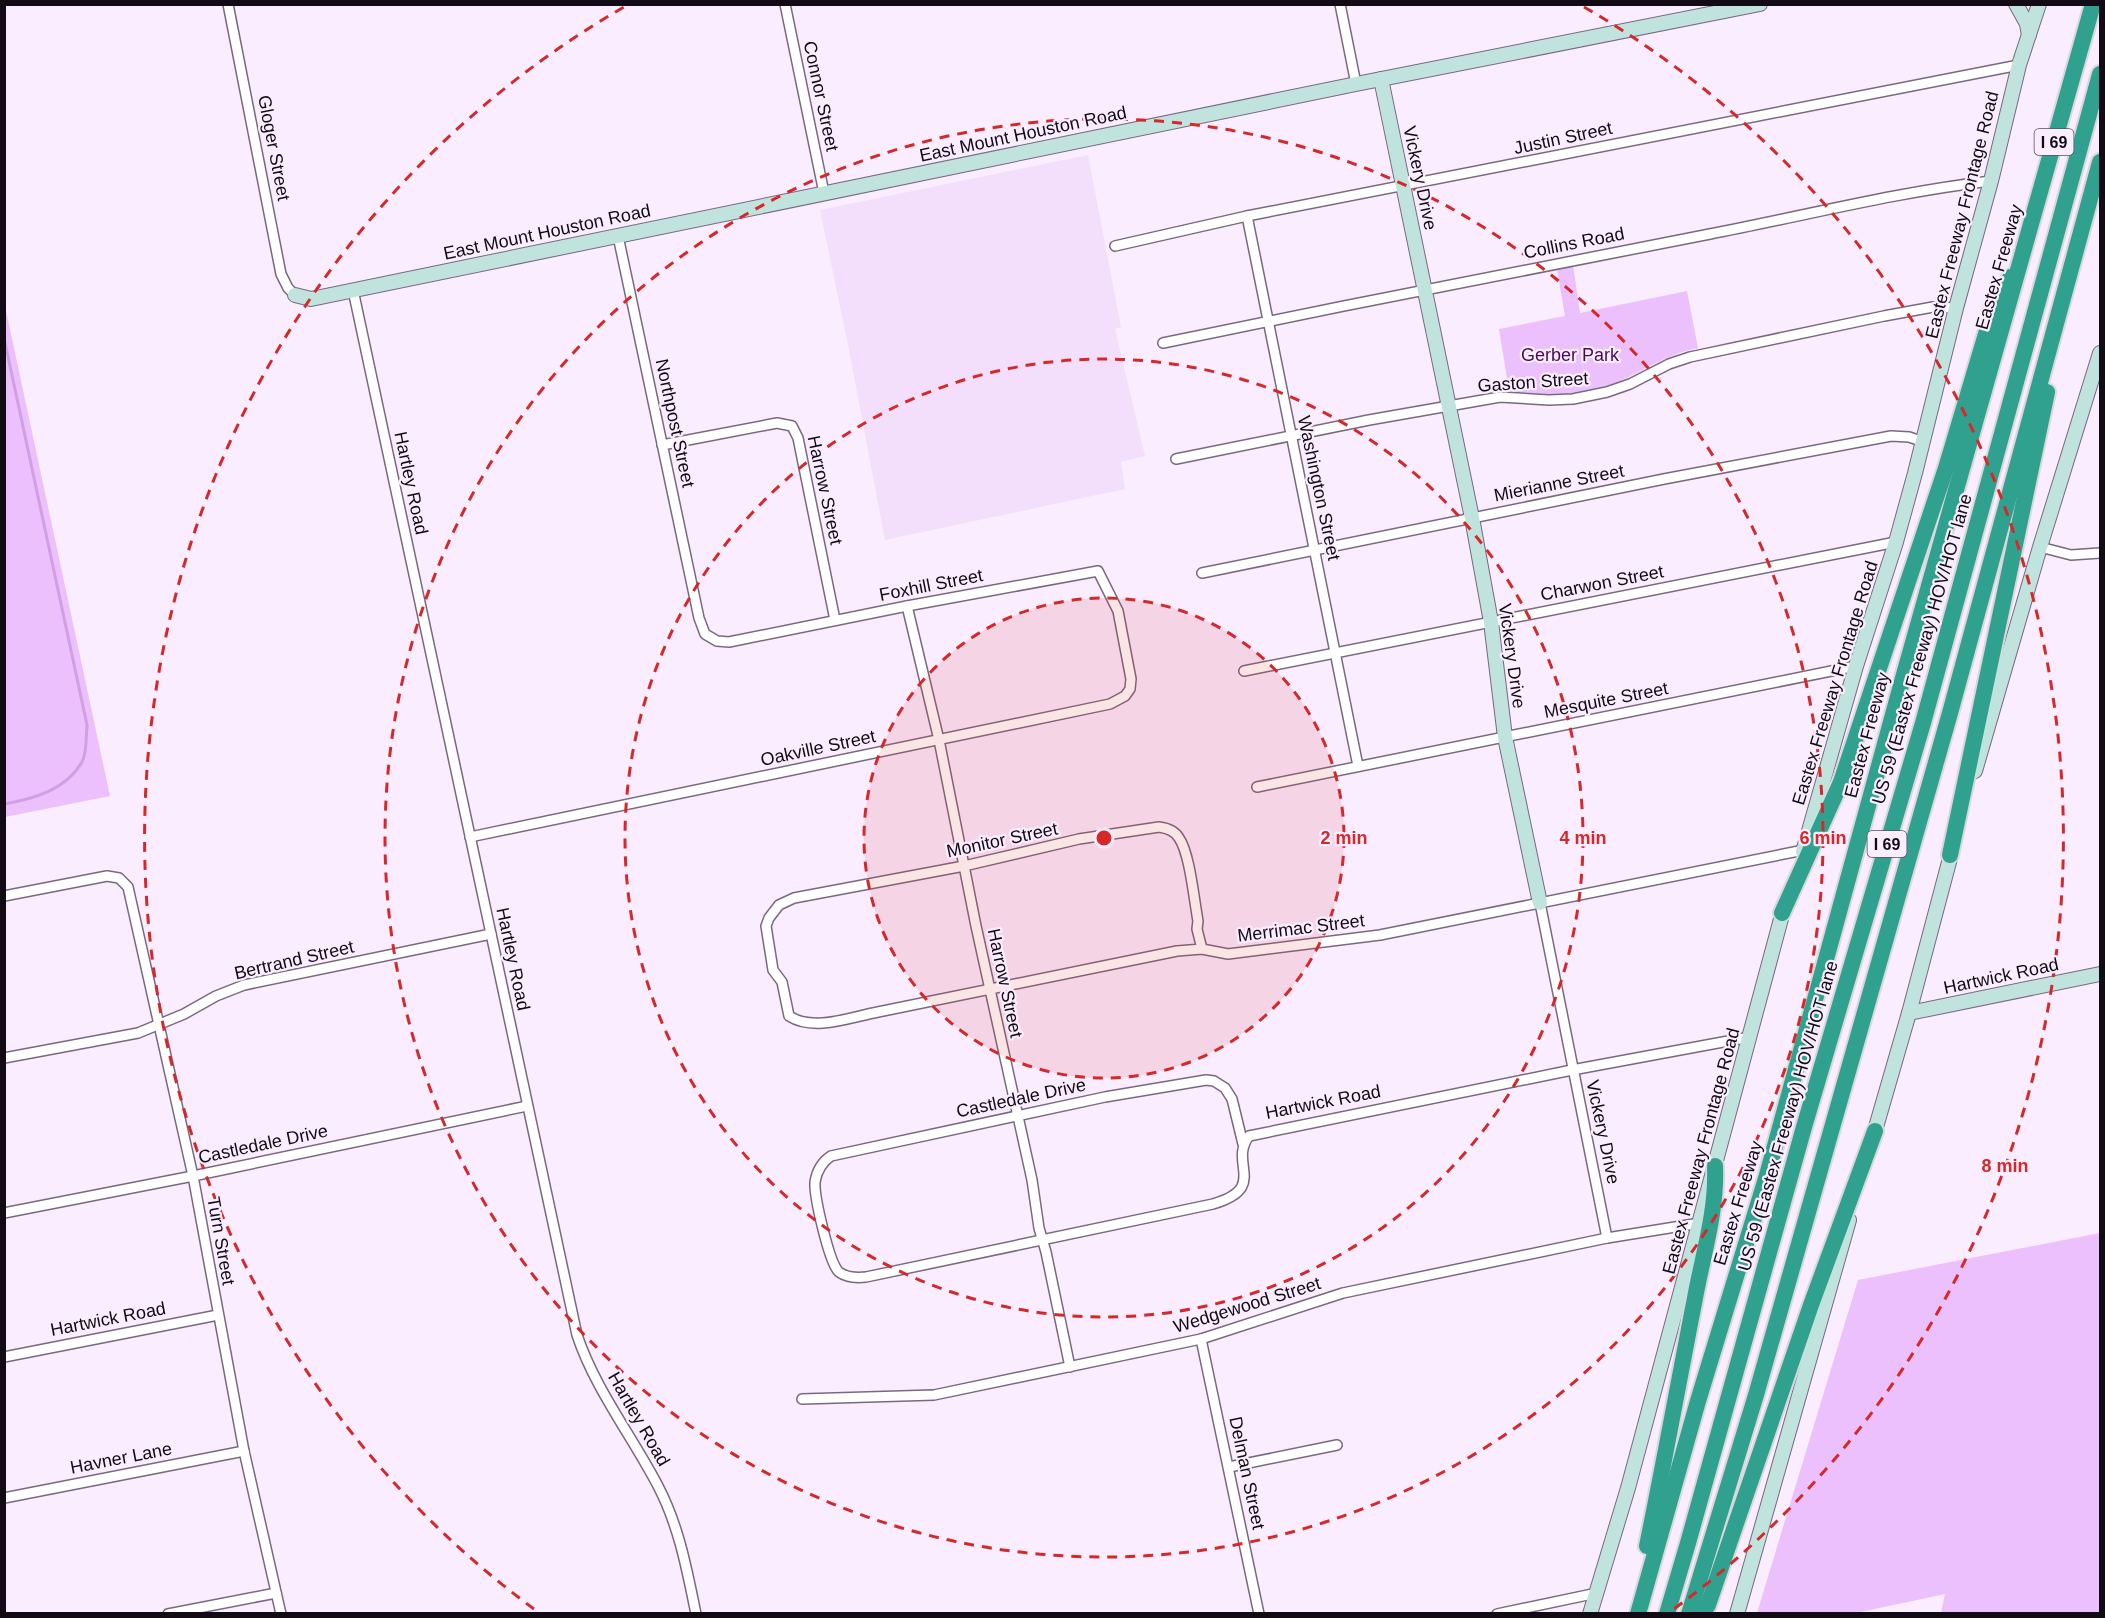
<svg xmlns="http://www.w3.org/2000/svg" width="2105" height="1618" font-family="Helvetica,sans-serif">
  <rect width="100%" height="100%" fill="#faedff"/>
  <polygon fill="#f3dffb" points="1088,155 1121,327 1115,329 1145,456 1121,462 1125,489 885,540 848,345 820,210"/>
  <g fill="#ecbffd">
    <path d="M1573 265 1580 313 1687 291 1698 348C1690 350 1680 352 1672 356 1650 364 1631 378 1609 385 1576 397 1543 395 1509 391L1499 329 1565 316 1557 269Z"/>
    <polygon points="5,306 110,796 5,817 4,817"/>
    <polygon points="2100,1233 2100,1613 1941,1613 1945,1594 1856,1613 1757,1613 1858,1280"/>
  </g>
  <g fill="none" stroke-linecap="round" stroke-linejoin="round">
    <path stroke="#d1a0e4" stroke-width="3" d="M4 338 87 725C86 736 87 753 82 762 66 790 33 799 4 804"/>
    <defs>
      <g id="street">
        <polyline points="228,4 281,274 288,288 295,295"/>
        <polyline points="785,4 824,193"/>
        <polyline points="1340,4 1356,84"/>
        <polyline points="1247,216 1358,766"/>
        <polyline points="1115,246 1247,216 2019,65"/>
        <path d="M353 290 577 1335C595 1389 632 1436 658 1486 679 1526 687 1570 696 1614"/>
        <path d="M1163 343C1345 305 1528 269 1710 234 1804 216 1896 192 1991 181"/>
        <polyline points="662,445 777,423 792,426 798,438 835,620"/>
        <polyline points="1176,459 1369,420 1500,397 1549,400 1573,399 1607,392 1630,384 1669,364 1690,357 1884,316 1933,307 1956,308"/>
        <polyline points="2040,547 2071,555 2100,553"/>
        <polyline points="1202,573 1664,479 1891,436 1909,437 1924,442"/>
        <polyline points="907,606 939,740 976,926 1032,1180 1039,1228 1046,1252 1070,1367"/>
        <polyline points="1244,671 1896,542"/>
        <polyline points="1257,787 1856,666"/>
        <polyline points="470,837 1110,704 1125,696 1130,689 1131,679 1118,611 1098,571 907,606 729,642 717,641 705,634 699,618 618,236"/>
        <polyline points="4,896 107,876 119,878 128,887 193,1176 244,1451 281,1614"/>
        <polyline points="1540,903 1607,1238"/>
        <path d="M1202 949 1197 929 1198 921C1194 900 1190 854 1179 838 1175 831 1167 828 1159 827L1079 839 964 866 794 898 779 905 769 918 766 926 773 970 782 982 789 1016C814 1032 851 1017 878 1012L1177 951 1202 949 1228 954 1380 935 1804 850"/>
        <polyline points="4,1058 138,1033 184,1014 216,996 244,985 491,934"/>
        <path d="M1243 1144 1232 1099 1225 1088 1214 1081 1206 1080 1105 1097 831 1156C822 1162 817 1170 815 1182 814 1196 829 1263 839 1272 847 1278 857 1278 866 1277L1213 1204C1269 1187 1228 1164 1249 1136L1572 1070 1750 1037"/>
        <polyline points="4,1213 193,1176 527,1106"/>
        <polyline points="1201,1339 1259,1614"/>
        <polyline points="4,1357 218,1315"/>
        <polyline points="802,1399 934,1395 1201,1339 1343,1293 1607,1238 1700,1223"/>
        <polyline points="1229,1467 1337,1445"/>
        <polyline points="4,1498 244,1451"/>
        <polyline points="168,1614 276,1593"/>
        <polyline points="1497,1614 1597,1593"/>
      </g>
      <g id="secondary">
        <polyline points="2016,4 2027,24 2029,35"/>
        <polyline points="1381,79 1472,518 1491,622 1505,737 1540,903"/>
        <polyline points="295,295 311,299 1356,84 1760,4"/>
        <polyline points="1975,771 2040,547 2100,353"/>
        <polyline points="1803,852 1856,666 1896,542 1915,473 1956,308 1991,181 2019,65 2039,4"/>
        <polyline points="1909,1013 2100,974"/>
        <polyline points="1872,1141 1909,1013 1953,847"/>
        <polyline points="1590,1614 1628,1488 1785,904"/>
        <polyline points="1737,1614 1849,1220"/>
      </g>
      <g id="highway">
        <polyline points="1950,855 2047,392"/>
        <polyline points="1782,913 1841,782 1946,468 1997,297 2011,277"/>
        <path d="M1647 1546C1664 1463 1679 1380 1695 1298 1703 1254 1717 1211 1715 1166"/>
        <polyline points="1638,1614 1698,1401 1767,1175 1903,678 2093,4"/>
        <polyline points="1667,1614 1688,1543 1804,1127 1923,723 2100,74"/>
        <polyline points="1689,1614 1756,1395 1950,713 2100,162"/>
        <polyline points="1702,1614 1708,1605 1811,1305 1875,1131"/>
      </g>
    </defs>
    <use href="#street" stroke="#7a6881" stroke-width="12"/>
    <use href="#secondary" stroke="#7a6881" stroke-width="16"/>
    <use href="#highway" stroke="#d9d8da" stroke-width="20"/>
    <use href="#street" stroke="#fff" stroke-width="9"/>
    <use href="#secondary" stroke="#c1e3dd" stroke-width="14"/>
    <use href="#highway" stroke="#30a18e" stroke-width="16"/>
  </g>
  <circle cx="1104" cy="838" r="240" fill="#d62828" fill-opacity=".12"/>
  <g fill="none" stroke="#d62828" stroke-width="3" stroke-dasharray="10 8">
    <circle cx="1104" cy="838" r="240"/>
    <circle cx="1104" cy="838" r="479"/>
    <circle cx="1104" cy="838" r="719"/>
    <path d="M534 1609A959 959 0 0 1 624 7M1584 7A959 959 0 0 1 1674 1609"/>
  </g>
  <g text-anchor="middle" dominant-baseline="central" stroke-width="4.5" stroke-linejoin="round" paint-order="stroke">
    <g fill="#faedff" stroke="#584f5b" stroke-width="1.5">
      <rect x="2034.5" y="129" width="39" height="26" rx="4.5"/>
      <rect x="1867.5" y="831" width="39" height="26" rx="4.5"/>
    </g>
    <g font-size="16" font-weight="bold" fill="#120b15">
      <text x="2054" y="142">I 69</text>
      <text x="1887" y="844">I 69</text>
    </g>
    <g font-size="18" fill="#120b15" stroke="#faedff">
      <text transform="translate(821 96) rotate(78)">Connor Street</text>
      <text transform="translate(1023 134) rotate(-12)">East Mount Houston Road</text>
      <text transform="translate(1563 138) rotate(-12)">Justin Street</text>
      <text transform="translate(274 148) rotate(79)">Gloger Street</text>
      <text transform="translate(1420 178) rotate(78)">Vickery Drive</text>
      <text transform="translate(1962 215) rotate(-76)">Eastex Freeway Frontage Road</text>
      <text transform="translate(547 232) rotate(-12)">East Mount Houston Road</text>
      <text transform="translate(1574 243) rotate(-11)">Collins Road</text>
      <text transform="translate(1999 267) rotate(-74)">Eastex Freeway</text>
      <text transform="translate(1533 382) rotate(-4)">Gaston Street</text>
      <text transform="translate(675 423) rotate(78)">Northpost Street</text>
      <text transform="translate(411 483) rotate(78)">Hartley Road</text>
      <text transform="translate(1559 483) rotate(-11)">Mierianne Street</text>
      <text transform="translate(1319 488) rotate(78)">Washington Street</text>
      <text transform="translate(825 490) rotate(78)">Harrow Street</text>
      <text transform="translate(1602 583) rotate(-11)">Charwon Street</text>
      <text transform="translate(931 585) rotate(-11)">Foxhill Street</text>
      <text transform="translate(1922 649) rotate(-74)">US 59 (Eastex Freeway) HOV/HOT lane</text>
      <text transform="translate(1512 656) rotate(82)">Vickery Drive</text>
      <text transform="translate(1835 683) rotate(-73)">Eastex Freeway Frontage Road</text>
      <text transform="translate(1606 700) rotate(-11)">Mesquite Street</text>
      <text transform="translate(1867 735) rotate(-75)">Eastex Freeway</text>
      <text transform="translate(818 748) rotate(-12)">Oakville Street</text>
      <text transform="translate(1002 840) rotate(-12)">Monitor Street</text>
      <text transform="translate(1301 928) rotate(-7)">Merrimac Street</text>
      <text transform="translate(513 959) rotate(78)">Hartley Road</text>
      <text transform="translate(294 960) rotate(-13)">Bertrand Street</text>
      <text transform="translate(2001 976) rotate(-12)">Hartwick Road</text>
      <text transform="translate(1005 983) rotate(78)">Harrow Street</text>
      <text transform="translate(1021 1098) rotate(-12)">Castledale Drive</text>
      <text transform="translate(1323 1102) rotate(-11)">Hartwick Road</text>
      <text transform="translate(1788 1116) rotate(-74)">US 59 (Eastex Freeway) HOV/HOT lane</text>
      <text transform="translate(1603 1132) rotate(78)">Vickery Drive</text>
      <text transform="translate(263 1144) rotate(-12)">Castledale Drive</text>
      <text transform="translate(1701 1151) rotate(-75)">Eastex Freeway Frontage Road</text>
      <text transform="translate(1738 1203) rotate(-73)">Eastex Freeway</text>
      <text transform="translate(221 1241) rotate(80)">Turn Street</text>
      <text transform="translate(1247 1305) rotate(-17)">Wedgewood Street</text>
      <text transform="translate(108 1319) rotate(-11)">Hartwick Road</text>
      <text transform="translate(639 1419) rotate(60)">Hartley Road</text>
      <text transform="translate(121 1458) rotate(-11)">Havner Lane</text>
      <text transform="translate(1247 1473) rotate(78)">Delman Street</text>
    </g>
    <g font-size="18" fill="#48085b" stroke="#faedff">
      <text x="1570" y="355">Gerber Park</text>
    </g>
  </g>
  <circle cx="1104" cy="838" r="9" fill="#d62828" stroke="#faedff" stroke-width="3"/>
  <g font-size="18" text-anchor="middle" font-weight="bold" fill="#d62828" stroke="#faedff" stroke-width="4.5" stroke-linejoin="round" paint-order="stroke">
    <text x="1344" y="844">2 min</text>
    <text x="1583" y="844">4 min</text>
    <text x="1823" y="844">6 min</text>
    <text x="2005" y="1172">8 min</text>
  </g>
  <rect width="2105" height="1618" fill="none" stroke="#120b15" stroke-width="12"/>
</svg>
